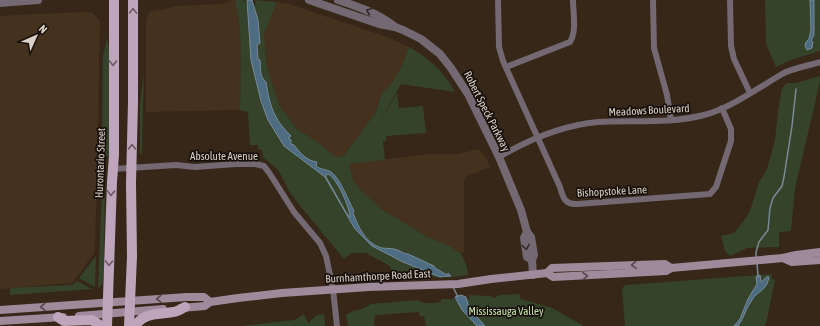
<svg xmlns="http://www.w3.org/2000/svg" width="820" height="326" font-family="'Asap Condensed',sans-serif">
  <rect width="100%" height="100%" fill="#362718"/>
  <g fill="#44321e">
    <polygon points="232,0 235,0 240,27 241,58 240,110 146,112 146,21 149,12 179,6 223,4"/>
    <polygon points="277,2 289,4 390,38 409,47 403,64 392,83 381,94 376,112 344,155 339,157 334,156 318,142 297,129 279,105 267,67 264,34"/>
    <polygon points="91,12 100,21 95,252 72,283 0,289 0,16 34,14"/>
    <polygon points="479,149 486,158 490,167 465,177 464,182 464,252 460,254 450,246 426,236 380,208 360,189 353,180 349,164 429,154 458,154"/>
  </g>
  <g fill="#36432b">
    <path d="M235 0H243L246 2 247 7 255 6 256 2 254 0 277 2 264 34 267 67 279 105 297 129 318 142 334 156 339 157 344 155 376 112 381 94 392 83 403 64 409 47C429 58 444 72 455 92L401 84 378 125 397 93 399 108 423 106 426 133 386 136V141H383L385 160 349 164 353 180 360 189 380 208 426 236 450 246 462 255 467 267 468 275 454 277H394L390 266 366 253H351L344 259 301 207 289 191 279 171 263 157 262 150 258 149V145H250L248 112 240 110 241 58 240 27Z"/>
    <polygon points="765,0 820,0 820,51 791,60 776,67 766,44"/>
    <polygon points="107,38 110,57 110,156 106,156 102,151 103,56"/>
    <polygon points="144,71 142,153 140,155 140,103"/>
    <polygon points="820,76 820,82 795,188 791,231 779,232 779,247 747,248 730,256 725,251 721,236 734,233 746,218 751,208 759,182 767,169 775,140 778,111 782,88 787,83 796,83"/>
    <polygon points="105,186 104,273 102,284 99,288 98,286 102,190"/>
    <polygon points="96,256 95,287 79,278"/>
    <polygon points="772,274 771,278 775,280 766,324 763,326 625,326 622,288 626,285"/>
    <polygon points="77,281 92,289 10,295 10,288 72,285"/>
    <path d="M519 294 521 299 552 308 584 326H426L424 316 420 317 419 312 375 315 374 326H348L346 315 353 311 362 309 371 304 419 300 420 302C427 304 434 303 441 302V299H469V295L490 296 494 298 500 295Z"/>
    <polygon points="304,314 308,323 317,315 324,314 325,326 240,326 294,320"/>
  </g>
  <g fill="#4e6c82" stroke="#788a97" fill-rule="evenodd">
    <path d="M247 0H252L258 20 260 43 257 45 258 59 260 60C261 67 259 77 266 82 270 106 273 118 291 136L288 138 291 140V144L294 145C300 153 307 161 317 162L316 166C321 170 326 169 331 172 340 178 348 200 354 211L353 213C358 226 365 242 379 247 383 249 389 248 394 249 400 250 403 254 408 254L434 266 435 268C439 270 443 273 447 275L448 273 451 276 440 277 430 273 403 262 372 246 355 229 325 177 284 146 268 120 261 101 251 60ZM328 174C337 178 350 208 350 217L347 214 326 177V175Z"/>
    <polygon points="810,0 814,0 814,35 811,41 813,42 812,48 807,50 805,46 806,42 809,39 811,29"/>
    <path d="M760 275 761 282 768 276 769 278C765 293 759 289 752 300 746 308 744 318 738 326H734L740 319 748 299 757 284 756 277Z"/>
    <polygon points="461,295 466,297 469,308 485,326 477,326 462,310 455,297"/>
  </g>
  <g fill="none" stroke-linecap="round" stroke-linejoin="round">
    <g stroke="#788a97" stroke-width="1.5">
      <polyline points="756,257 756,252 759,242 768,230 770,208 773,198 782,186 784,177 792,126 796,89"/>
      <polyline points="757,263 758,277"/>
      <polyline points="453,287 458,297"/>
    </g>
    <g stroke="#746873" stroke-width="6">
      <path d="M498 0 499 47 503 61 560 187C563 198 565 205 578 204L710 194 716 187 731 141V129L722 108"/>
      <polyline points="653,0 654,48 667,95 671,120"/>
      <polyline points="730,0 731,46 734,59 750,93"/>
      <path d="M506 67 570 42C577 31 573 13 573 0"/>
      <path d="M499 157C528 140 564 125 598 122 634 120 669 124 704 115 729 109 760 87 782 74 793 68 808 66 820 62"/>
      <polyline points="113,169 176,165 195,167 236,164 255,164 264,166 270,174 294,212 320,243 326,256 333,289 337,326"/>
    </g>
    <g stroke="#746873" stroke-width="8">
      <polyline points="309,0 379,24 395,27 403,30 421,39 440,54 451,68 468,94 499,157 521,210 527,232 531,237 534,255 532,260 533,275"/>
      <path d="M338 0C359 7 377 13 394 26"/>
      <polyline points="0,3 38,0"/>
      <polyline points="527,232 524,238 527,257 532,260"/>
    </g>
    <g stroke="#9e8a9b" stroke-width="8">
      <polyline points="783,258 792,262 820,260"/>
      <polyline points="547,273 552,268 665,264 671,268"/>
      <polyline points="181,308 205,306 210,302 238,298 282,293 369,287 458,284 491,279 547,273 553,277 666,271 671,268 783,258 796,255 820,252"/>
      <polyline points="0,310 187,297 204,297 210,302"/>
      <polyline points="79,316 163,309"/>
      <polyline points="0,321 63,317"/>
    </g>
    <g stroke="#bea5bb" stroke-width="10">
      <polyline points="58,317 64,321 92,320 101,326"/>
      <polyline points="107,326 112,182 114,155 114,0"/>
      <polyline points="129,326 132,256 131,183 133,102 133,0"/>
      <path d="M135 326C144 312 158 315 173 312 177 312 181 309 185 307"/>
    </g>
  </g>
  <defs><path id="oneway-chevron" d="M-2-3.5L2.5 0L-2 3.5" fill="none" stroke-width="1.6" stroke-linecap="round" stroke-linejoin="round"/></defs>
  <g stroke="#6b5b63">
    <use href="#oneway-chevron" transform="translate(133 11) rotate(-90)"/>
    <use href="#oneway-chevron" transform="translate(113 63) rotate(90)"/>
    <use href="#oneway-chevron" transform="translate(132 147) rotate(-89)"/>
    <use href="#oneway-chevron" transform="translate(111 193) rotate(92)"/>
    <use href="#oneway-chevron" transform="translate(109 263) rotate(92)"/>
  </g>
  <g stroke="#342b2a">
    <use href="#oneway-chevron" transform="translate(369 11) rotate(-157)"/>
    <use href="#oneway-chevron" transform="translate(526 247) rotate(81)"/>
  </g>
  <g stroke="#54474c">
    <use href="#oneway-chevron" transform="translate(634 265) rotate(177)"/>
    <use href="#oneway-chevron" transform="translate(585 276) rotate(-2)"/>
    <use href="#oneway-chevron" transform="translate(159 299) rotate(176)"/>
    <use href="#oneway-chevron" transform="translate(43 307) rotate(176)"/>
  </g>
  <g text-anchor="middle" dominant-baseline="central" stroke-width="3.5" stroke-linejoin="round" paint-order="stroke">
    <g font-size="11" fill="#dad0c7" stroke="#18110b">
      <text transform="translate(649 110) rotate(-3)">Meadows Boulevard</text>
      <text transform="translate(487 111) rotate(63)">Robert Speck Parkway</text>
      <text x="224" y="156">Absolute Avenue</text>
      <text transform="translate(100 163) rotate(-88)">Hurontario Street</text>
      <text transform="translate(612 191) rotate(-3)">Bishopstoke Lane</text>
      <text transform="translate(378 276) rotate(-3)">Burnhamthorpe Road East</text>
    </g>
    <g font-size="11" fill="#c6e4ae" stroke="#18110b">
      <text x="506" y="311">Mississauga Valley</text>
    </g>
  </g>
  <g transform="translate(36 36) rotate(45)" stroke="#18110b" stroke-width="3" paint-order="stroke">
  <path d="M0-3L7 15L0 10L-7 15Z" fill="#dad0c7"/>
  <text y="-6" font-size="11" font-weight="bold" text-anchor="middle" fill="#dad0c7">N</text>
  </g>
</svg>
